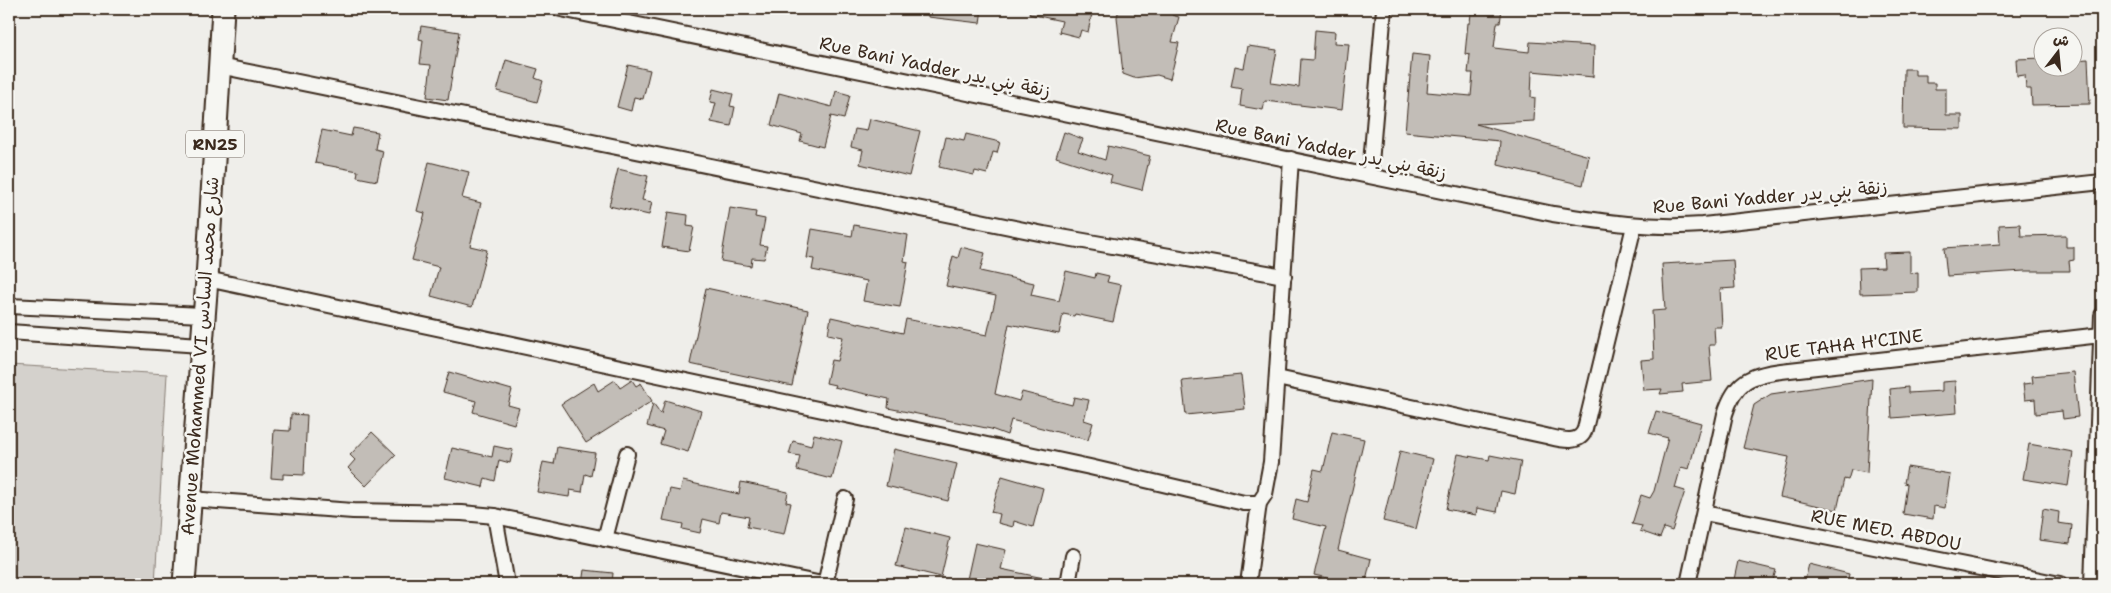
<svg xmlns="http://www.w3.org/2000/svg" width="2111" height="593" font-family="'Shantell Sans','Playpen Sans Arabic',sans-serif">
  <rect width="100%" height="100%" fill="#efeeea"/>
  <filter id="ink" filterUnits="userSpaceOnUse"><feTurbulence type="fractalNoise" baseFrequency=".02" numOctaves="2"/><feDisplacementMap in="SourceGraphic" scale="10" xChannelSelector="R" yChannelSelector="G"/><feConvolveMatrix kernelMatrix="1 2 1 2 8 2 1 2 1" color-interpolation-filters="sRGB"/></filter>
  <g filter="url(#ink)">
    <polygon fill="#d4d1cc" stroke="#887e75" points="9,365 167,374 155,584 9,584"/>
    <g fill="#c2bdb7" stroke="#3b2a1e">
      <polygon points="928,9 982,9 980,23 928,17"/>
      <polygon points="1030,9 1093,9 1088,32 1081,30 1079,37 1059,32 1062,21 1029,14"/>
      <polygon points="1119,9 1174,9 1172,15 1179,17 1172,42 1179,43 1170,79 1157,75 1134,78 1123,74 1117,17"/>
      <polygon points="1476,9 1502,9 1500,23 1497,23 1494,48 1529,52 1530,42 1594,46 1593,77 1532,71 1531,97 1535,98 1534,121 1476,124 1589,156 1583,185 1498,165 1500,141 1405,132 1412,54 1430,56 1427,92 1471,96 1473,73 1468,73 1470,55 1465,54 1468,23 1470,23 1471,13 1476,14"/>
      <polygon points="421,26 459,32 448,100 427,97 431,65 420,64 423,40 419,39"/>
      <polygon points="1315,30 1335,32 1334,43 1349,44 1342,110 1265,101 1263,110 1240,106 1242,89 1231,87 1235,66 1244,68 1248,46 1277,50 1271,83 1299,87 1301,59 1313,60"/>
      <polygon points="2044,58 2044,68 2074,68 2074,60 2088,59 2090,104 2032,105 2031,89 2026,89 2025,75 2017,76 2016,59"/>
      <polygon points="506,60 538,69 535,78 543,81 537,102 497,91"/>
      <polygon points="628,65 650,70 643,99 634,97 631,111 617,107"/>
      <polygon points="1904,69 1915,69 1915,75 1926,75 1926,83 1935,83 1935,89 1946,89 1946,115 1962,115 1962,129 1903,128"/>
      <polygon points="713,89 733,94 730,106 735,107 731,126 711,122 716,103 710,102"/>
      <polygon points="836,91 850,95 844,119 831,116 823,147 800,141 802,134 771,125 779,93 832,107"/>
      <polygon points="870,119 920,131 909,176 860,164 863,150 851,147 855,129 867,131"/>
      <polygon points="353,128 378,132 375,149 383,151 377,181 357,177 358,171 315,163 322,130 351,136"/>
      <polygon points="1064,132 1083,139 1078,151 1105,160 1108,146 1150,156 1142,190 1110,182 1112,175 1056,157"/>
      <polygon points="966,134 1000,142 997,153 993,152 987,174 975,171 974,175 939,167 946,137 964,141"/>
      <polygon points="429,162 469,172 462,198 481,203 470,246 487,250 472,307 431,296 439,267 412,260 425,213 417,211"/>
      <polygon points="618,169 648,176 642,200 652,202 649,215 609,206"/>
      <polygon points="730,208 756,212 755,217 765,219 760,245 767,246 764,259 752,258 751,266 721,261"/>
      <polygon points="668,212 688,215 687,226 694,227 689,251 662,247"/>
      <polygon points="2020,224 2021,236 2066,235 2066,247 2074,247 2074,260 2069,261 2070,271 2024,271 1947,276 1944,248 2000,244 1999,225"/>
      <polygon points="854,225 908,235 904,261 908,262 900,307 863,301 867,281 812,270 814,259 807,258 812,229 852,236"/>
      <polygon points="961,247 985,253 980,271 1034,283 1031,295 1059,301 1066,271 1095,278 1096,273 1109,276 1107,282 1121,285 1113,322 1075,314 1074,316 1063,314 1059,334 1009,324 995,394 1019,401 1022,392 1072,405 1074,397 1089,400 1084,420 1093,423 1088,440 1011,420 1007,435 991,429 888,408 889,399 834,387 835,385 826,383 831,360 837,361 843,337 828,334 831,317 903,333 906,319 987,335 996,296 946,286 953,256 958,258"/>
      <polygon points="1910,252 1910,273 1918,272 1918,292 1860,294 1859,268 1884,267 1883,253"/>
      <polygon points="1733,260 1735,288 1720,289 1722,327 1714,327 1715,345 1709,345 1712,381 1682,384 1683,392 1660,394 1662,389 1644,390 1641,360 1654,359 1652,311 1665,310 1662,264"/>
      <polygon points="706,288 808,310 792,386 690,364"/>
      <polygon points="449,372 512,390 508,405 519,408 514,424 473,412 476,401 443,392"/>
      <polygon points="2073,372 2078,417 2063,419 2062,411 2036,414 2035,399 2025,400 2023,384 2033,383 2032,376"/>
      <polygon points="1241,375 1245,409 1186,415 1182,381"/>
      <polygon points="1872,379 1867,473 1851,470 1848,480 1844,479 1837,510 1780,497 1789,457 1743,448 1754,405 1771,394"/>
      <polygon points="615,380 620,388 632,380 636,386 641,383 652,401 586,443 561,404 594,383 598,391"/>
      <polygon points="1955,381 1957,413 1892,418 1890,389 1908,387 1908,393 1942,391 1942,382"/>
      <polygon points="665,400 701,411 688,452 660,444 664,431 647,426 653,403 661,414"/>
      <polygon points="1656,411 1701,423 1689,469 1681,467 1675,488 1685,491 1672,531 1664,528 1660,538 1640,531 1642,526 1632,524 1641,495 1650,498 1654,491 1668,438 1649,433"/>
      <polygon points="291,414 307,415 304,475 283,474 283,479 271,478 274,430 290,431"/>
      <polygon points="372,432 396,455 366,486 348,468 355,460 350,455"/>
      <polygon points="1332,432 1364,439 1338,550 1371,559 1365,584 1354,584 1314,575 1326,527 1292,519 1296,499 1307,502 1314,469 1323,471"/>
      <polygon points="814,434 842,441 832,479 797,470 800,456 789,454 793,441 811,446"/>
      <polygon points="2029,444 2073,452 2068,486 2023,479"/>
      <polygon points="494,446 513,450 510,463 499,460 495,481 485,478 483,487 445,478 452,448 492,457"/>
      <polygon points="557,447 595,453 591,476 585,474 582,492 570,490 569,497 537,492 543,462 554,464"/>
      <polygon points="894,449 957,464 948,501 886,486"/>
      <polygon points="1400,451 1433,459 1416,529 1383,521"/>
      <polygon points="1458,454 1489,460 1490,455 1521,461 1515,494 1501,491 1497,512 1477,508 1476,515 1446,509"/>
      <polygon points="1907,467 1950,474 1945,508 1934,506 1933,519 1903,514 1907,484 1904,483"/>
      <polygon points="1002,476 1043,488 1033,527 1014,521 1013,527 998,523 1000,514 991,512"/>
      <polygon points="683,481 739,494 741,482 788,492 786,502 791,503 784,534 747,527 749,517 721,512 719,523 703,519 700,533 682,529 683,524 663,520 670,489 680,491"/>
      <polygon points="2043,509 2059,512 2058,523 2072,525 2070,544 2039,540"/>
      <polygon points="906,527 950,538 941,577 896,566"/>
      <polygon points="975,543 1006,550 1001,569 1048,579 1047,584 966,584"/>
      <polygon points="1738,561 1776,570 1772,584 1733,584"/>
      <polygon points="1809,564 1849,574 1847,584 1804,584"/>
      <polygon points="584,570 613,573 612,584 582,584"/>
    </g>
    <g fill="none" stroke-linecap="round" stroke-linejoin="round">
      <defs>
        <g id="minor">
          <path d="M561 9 1553 214C1604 222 1650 229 1703 225L2102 182"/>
          <polyline points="219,66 1044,234 1284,276"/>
          <polyline points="1370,175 1384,9"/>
          <polyline points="207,279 1090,467 1244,503 1259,503"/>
          <polyline points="9,306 203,315"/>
          <polyline points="9,332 201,345"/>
          <path d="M1277 378 1546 436C1559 439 1580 446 1585 429L1634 226"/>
          <polyline points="190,499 353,511 462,513 495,516 822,584"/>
          <polyline points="1704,513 2060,584"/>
          <polyline points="495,516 507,584"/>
          <polyline points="605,539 627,454"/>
          <polyline points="825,584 845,499"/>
          <polyline points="1068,584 1073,556"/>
          <polyline points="1248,584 1259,503 1265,494 1271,462 1291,159"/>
          <path d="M1688 584 1725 414C1735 382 1749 375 1781 371L2101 335"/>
          <polyline points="2092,584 2102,315"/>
        </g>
        <polyline id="primary" points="184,584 207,279 223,9"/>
      </defs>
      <use href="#minor" stroke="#3b2a1e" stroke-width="18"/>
      <use href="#primary" stroke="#3b2a1e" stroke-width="25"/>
      <use href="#minor" stroke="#f6f6f2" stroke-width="14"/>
      <use href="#primary" stroke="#f6f6f2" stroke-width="21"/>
    </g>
  </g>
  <g text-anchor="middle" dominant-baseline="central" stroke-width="5" stroke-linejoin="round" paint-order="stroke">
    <rect fill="#f6f6f2" stroke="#73675e" stroke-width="1" x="186" y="130.5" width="58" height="27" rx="4"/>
    <g font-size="16" font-weight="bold" fill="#3b2a1e">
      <text x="215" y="144">RN25</text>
    </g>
    <g font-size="18" fill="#3b2a1e" stroke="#f6f6f2">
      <text transform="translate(935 67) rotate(12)">Rue Bani Yadder زنقة بني يدر</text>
      <text transform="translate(1331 149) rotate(12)">Rue Bani Yadder زنقة بني يدر</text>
      <text transform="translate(1770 197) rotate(-5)">Rue Bani Yadder زنقة بني يدر</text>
      <text transform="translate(1844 345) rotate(-7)">RUE TAHA H'CINE</text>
      <text transform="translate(200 356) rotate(-86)">Avenue Mohammed VI شارع محمد السادس</text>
      <text transform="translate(1886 530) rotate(11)">RUE MED. ABDOU</text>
    </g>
  </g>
  <rect width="2111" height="593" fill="none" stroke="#f6f6f2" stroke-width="30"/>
  <rect x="15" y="15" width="2081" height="563" fill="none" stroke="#3b2a1e" stroke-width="2" filter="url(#ink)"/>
  <g transform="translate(2058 52) rotate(16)"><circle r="24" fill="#f6f6f2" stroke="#aba49d"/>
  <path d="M0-4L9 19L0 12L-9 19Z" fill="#3b2a1e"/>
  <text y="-8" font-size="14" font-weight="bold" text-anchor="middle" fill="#3b2a1e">ش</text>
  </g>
</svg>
